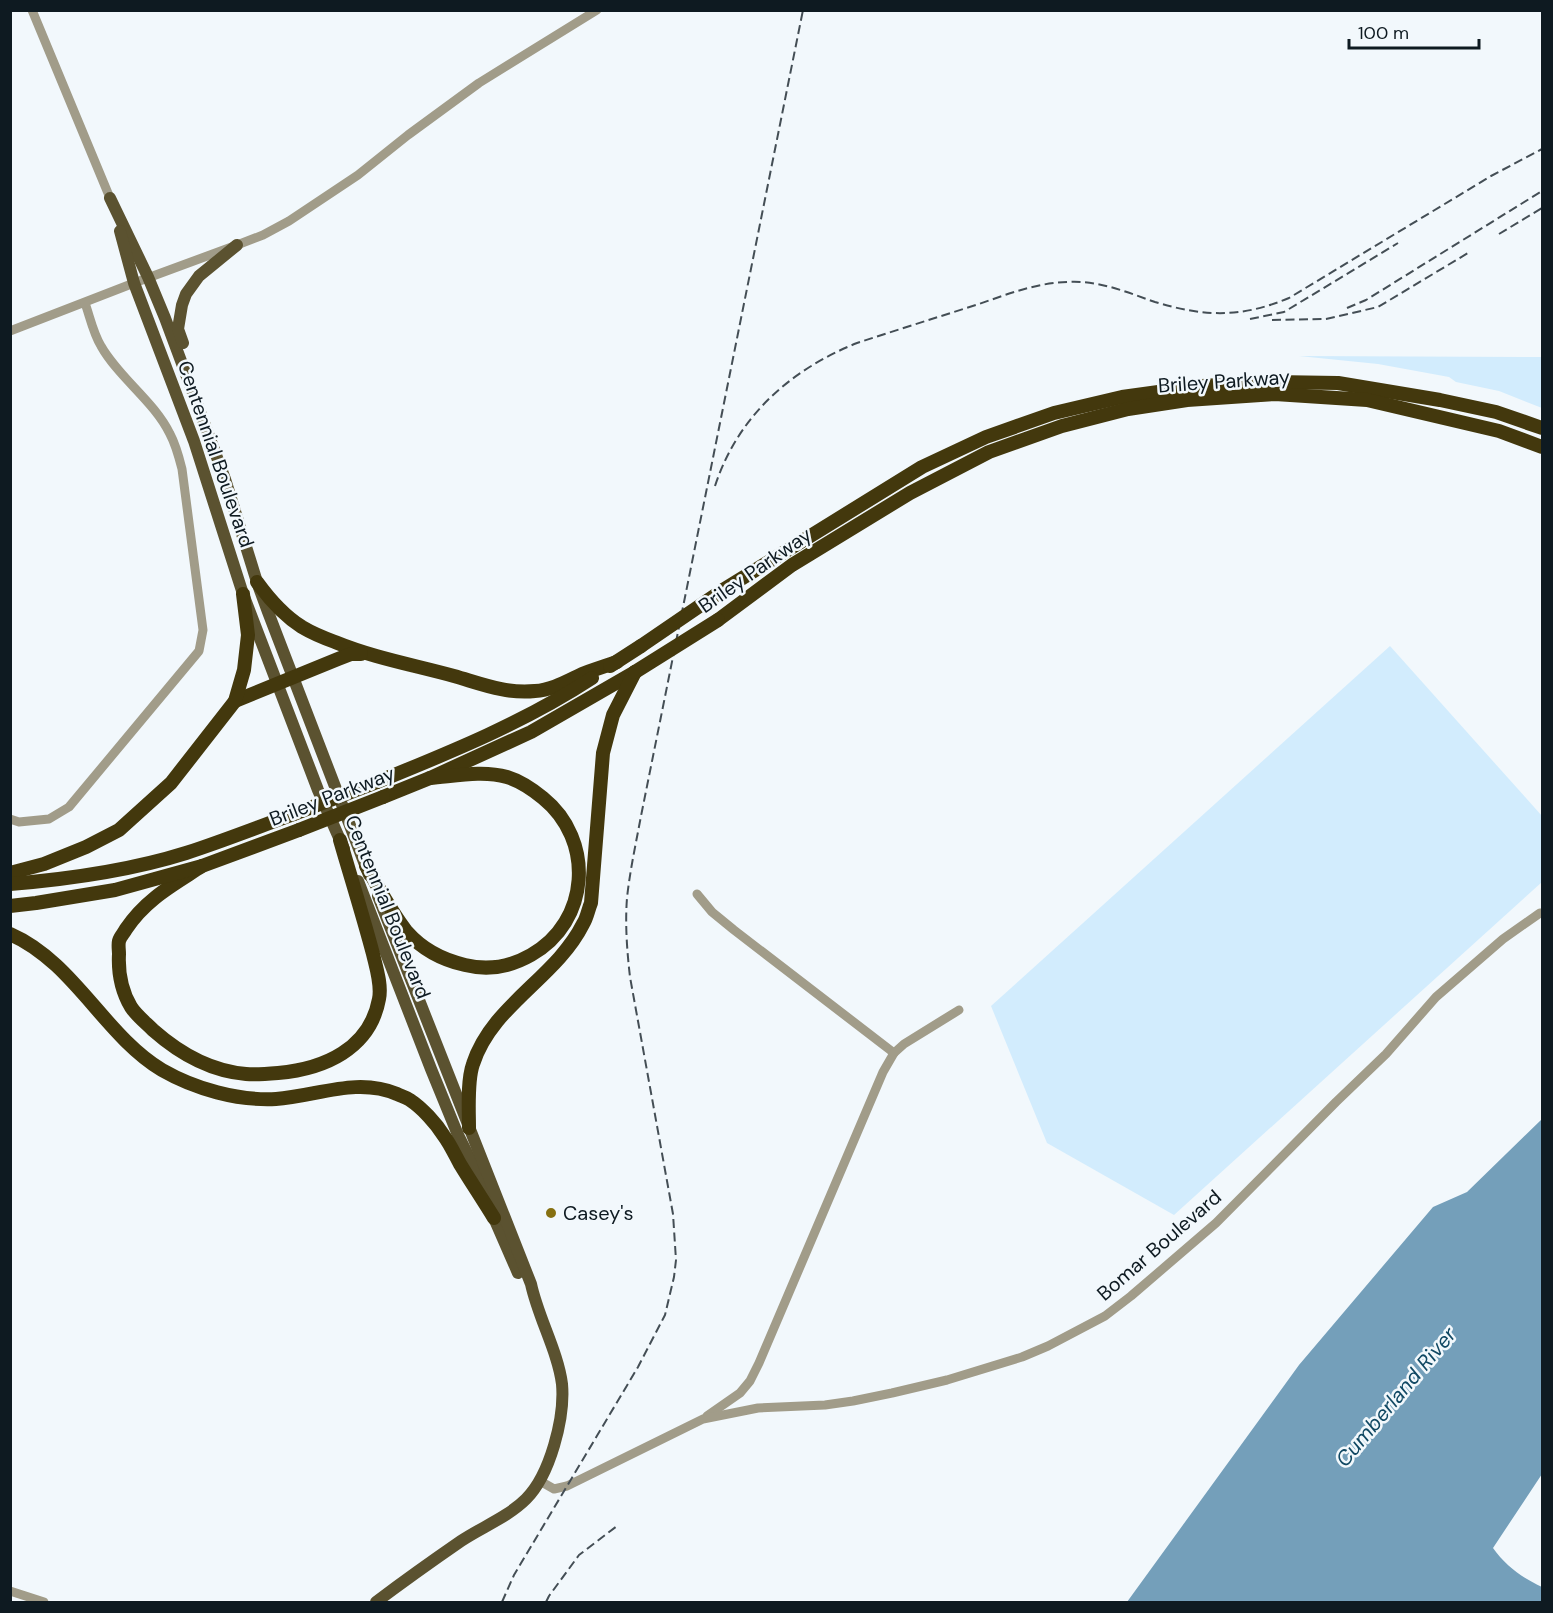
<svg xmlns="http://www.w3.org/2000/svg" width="1553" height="1613" font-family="'DM Sans',sans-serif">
  <rect width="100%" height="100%" fill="#f2f8fc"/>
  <g fill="#d2ecfd">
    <polygon points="1299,356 1541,357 1542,408 1499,391 1456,382 1449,377 1378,364"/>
    <polygon points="1390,646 1542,816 1542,882 1174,1215 1047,1143 991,1006"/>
  </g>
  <path fill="#749fba" d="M1542 1119V1474L1493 1548C1506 1566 1522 1578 1542 1587V1602H1127L1299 1365 1433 1207 1467 1192Z"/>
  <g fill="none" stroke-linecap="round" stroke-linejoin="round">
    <g stroke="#a19c89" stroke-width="9">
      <polyline points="32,10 110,198"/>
      <polyline points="10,331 134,283 237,245 263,235 289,221 358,175 408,135 479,83 597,10"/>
      <path d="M10 819 19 822 49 819 69 807 199 651 203 630 182 469C179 457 176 445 170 434 154 401 119 378 101 346 93 333 90 317 85 303"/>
      <polyline points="697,894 712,912 734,930 894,1053"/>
      <polyline points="707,1416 740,1393 750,1381 759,1363 883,1072 894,1053 904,1044 959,1010"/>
      <polyline points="540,1481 554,1489 567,1486 703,1419 758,1408 825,1405 853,1401 892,1393 947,1380 1022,1357 1048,1346 1105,1316 1131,1296 1216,1223 1336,1102 1386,1054 1436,997 1503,939 1540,913"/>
      <polyline points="10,1591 44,1602"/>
    </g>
    <g stroke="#5b5230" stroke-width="12">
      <polyline points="110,198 148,277 165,318 225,479 257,582 268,612 369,875"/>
      <polyline points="120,231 134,283 194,441 243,594 318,790 344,849"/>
      <polyline points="183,343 178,329 182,305 186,294 199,276 237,245"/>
      <polyline points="358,881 431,1069 458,1135 475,1169 494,1218 518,1273"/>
      <path d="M376 1602C404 1581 432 1561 461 1541 482 1527 508 1517 526 1499 550 1475 565 1418 562 1384 558 1352 538 1317 531 1284L378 896"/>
    </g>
    <g stroke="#43380d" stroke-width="14">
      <path d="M257 582C270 600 283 615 302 627 312 633 324 638 335 642 374 658 414 665 454 676 482 684 506 694 535 691 552 690 567 681 582 674 593 670 605 666 617 662"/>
      <polyline points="723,590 922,467 986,437 1054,413 1122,397 1202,386 1274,382 1338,383 1440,400 1496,412 1542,428"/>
      <polyline points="718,620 792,565 910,493 989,452 1062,426 1128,409 1187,400 1275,394 1367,400 1499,431 1542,447"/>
      <polyline points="610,666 641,646"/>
      <polyline points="235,701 338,659 351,654 361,654"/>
      <path d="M377 782C451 752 525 722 592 678"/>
      <polyline points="383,797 430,778 531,732 635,672"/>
      <path d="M202 866C173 885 146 899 126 929 124 933 120 937 119 941 118 945 119 950 119 954 118 973 121 990 131 1007 136 1015 146 1023 153 1030 179 1053 210 1071 246 1074 256 1075 267 1074 278 1073 324 1069 370 1049 379 999 382 985 376 967 373 954 363 916 351 878 340 840"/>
      <path d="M366 866C379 888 391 912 407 932 422 949 443 960 465 965 489 971 510 967 531 955 590 922 595 840 543 798 532 789 520 781 507 777 483 770 455 776 430 778"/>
      <polyline points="10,873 44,864 86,847 119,830 171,783 235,701 244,670 248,635 243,594"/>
      <path d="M10 884C70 879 129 871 186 853 223 841 258 827 294 814"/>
      <polyline points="10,906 36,903 115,890 202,866 299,830"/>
      <path d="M10 934C74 962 104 1035 162 1070 195 1089 238 1101 276 1099 317 1096 357 1077 397 1094 401 1096 406 1097 410 1100 422 1108 436 1123 444 1136 450 1144 455 1155 460 1164 471 1182 483 1200 494 1218"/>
      <path d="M469 1128C469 1110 467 1081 473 1064 492 1005 556 978 583 924 587 918 588 910 591 903L603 753 613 715 635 672"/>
    </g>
    <g stroke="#444e55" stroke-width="2" stroke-dasharray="9 4.5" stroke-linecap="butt">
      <polyline points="1499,234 1542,208"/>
      <polyline points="1347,308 1366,300 1542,191"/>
      <polyline points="1250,319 1284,312 1398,243"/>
      <polyline points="1272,320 1326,319 1378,307 1468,253"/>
      <path d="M715 486C738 416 790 370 857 343 897 330 938 317 979 304 1008 294 1036 283 1067 282 1099 280 1126 292 1155 302 1205 317 1241 318 1289 298L1491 176 1542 149"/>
      <path d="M502 1602 514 1575 638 1367 665 1315 674 1277 676 1260 673 1214 630 977C627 951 625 924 627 898 630 870 636 843 641 816L803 10"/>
      <polyline points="546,1602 549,1596 579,1555 617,1526"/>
    </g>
    <g stroke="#43380d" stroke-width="14">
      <polyline points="641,646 723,590"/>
      <polyline points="635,672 718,620"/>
      <polyline points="294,814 377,782"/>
      <polyline points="299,830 383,797"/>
    </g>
  </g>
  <circle fill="#867011" stroke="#f2f8fc" stroke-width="2" cx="551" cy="1213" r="6"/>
  <g text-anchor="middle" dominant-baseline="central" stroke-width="5" stroke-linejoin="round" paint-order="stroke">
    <g font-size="20" fill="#0e1a21" stroke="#f2f8fc">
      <text transform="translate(1224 381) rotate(-4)">Briley Parkway</text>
      <text transform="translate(216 454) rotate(71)">Centennial Boulevard</text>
      <text transform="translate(755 570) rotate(-35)">Briley Parkway</text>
      <text transform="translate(332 796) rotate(-21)">Briley Parkway</text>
      <text transform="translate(388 907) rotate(68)">Centennial Boulevard</text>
      <text transform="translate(1159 1245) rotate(-41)">Bomar Boulevard</text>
    </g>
    <g font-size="20" fill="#0e1a21" stroke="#f2f8fc" text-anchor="start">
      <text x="563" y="1213">Casey's</text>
    </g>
    <g font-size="21" font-style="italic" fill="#104863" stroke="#f2f8fc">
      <text transform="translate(1396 1397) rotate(-50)">Cumberland River</text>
    </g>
  </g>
  <rect width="1553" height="1613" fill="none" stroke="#0e1a21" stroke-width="24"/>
  <path d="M1349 39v9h130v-9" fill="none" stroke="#0e1a21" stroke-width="3"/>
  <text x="1358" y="39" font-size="18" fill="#0e1a21" stroke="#f2f8fc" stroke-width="4.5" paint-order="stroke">100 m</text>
</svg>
